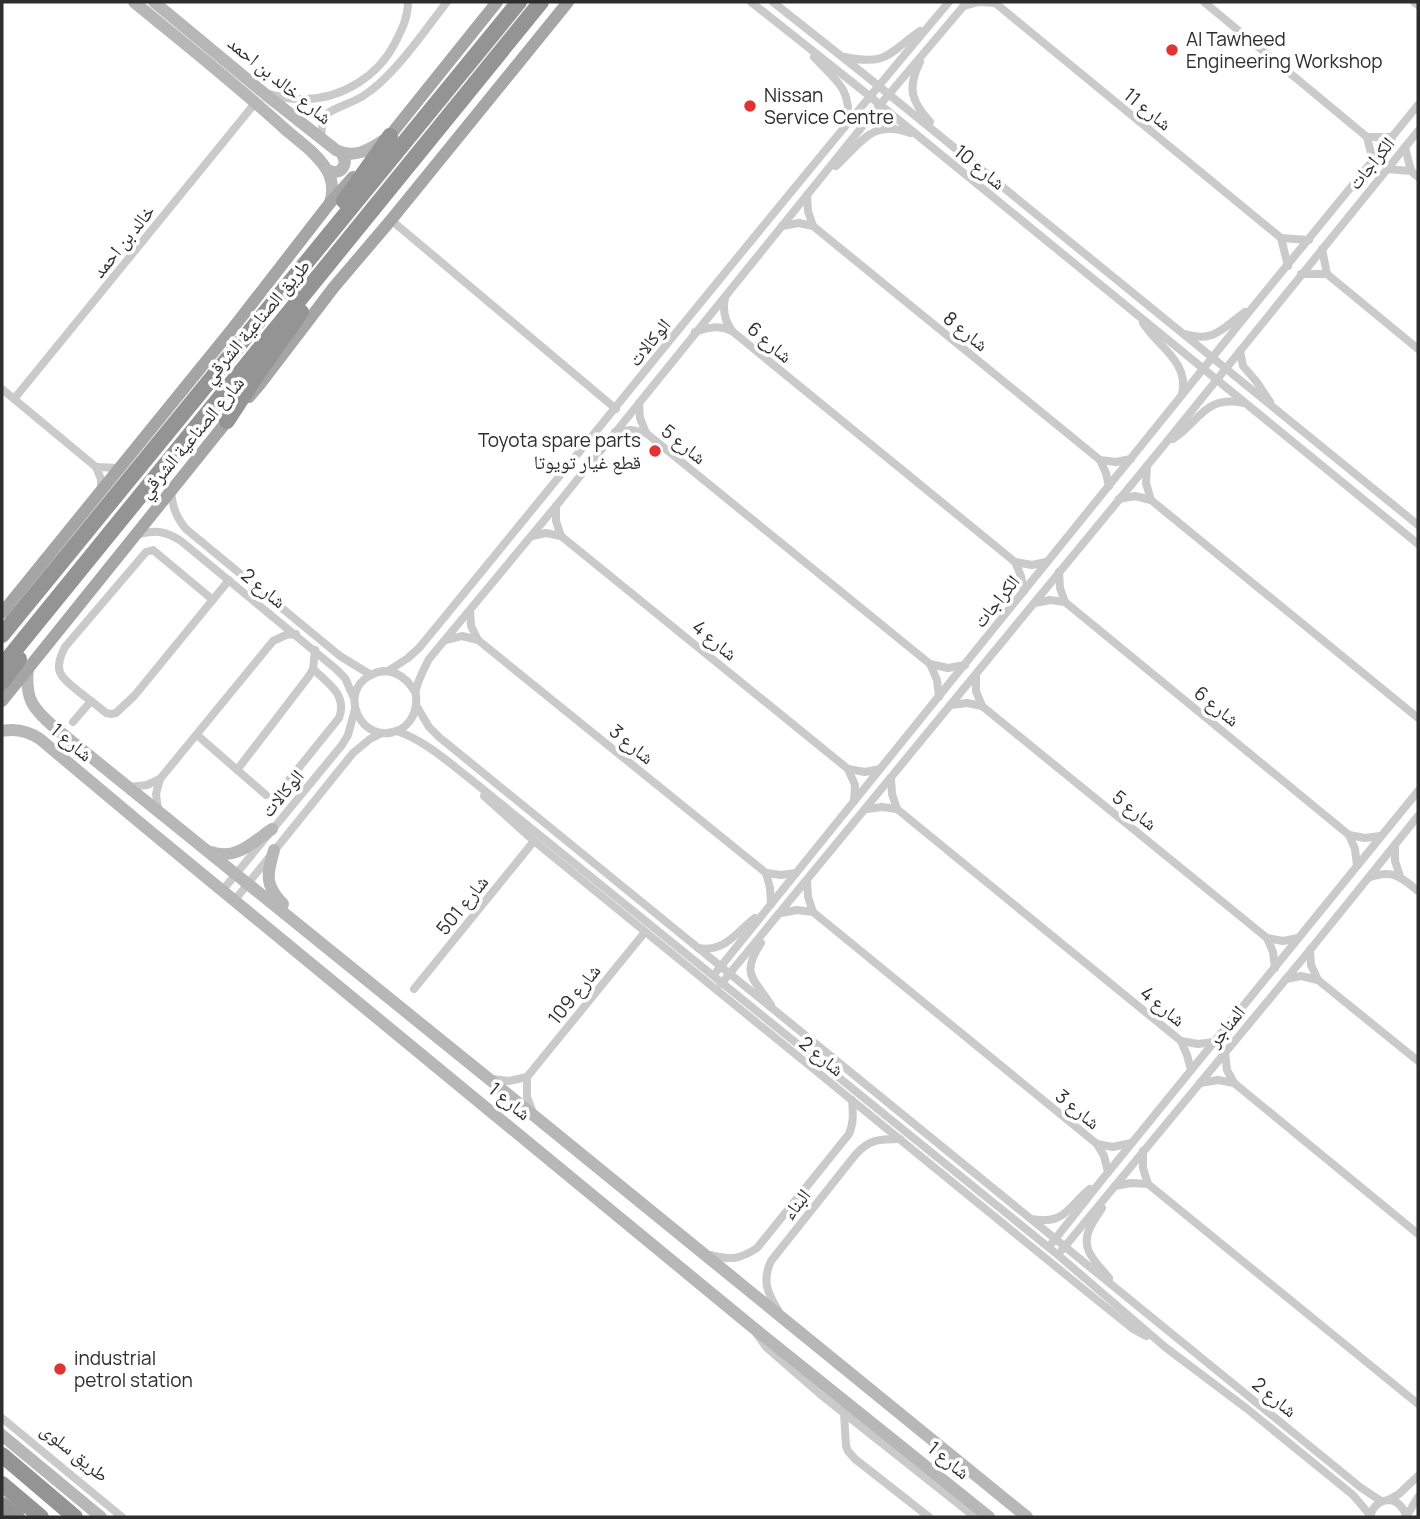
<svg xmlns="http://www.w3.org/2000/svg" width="1420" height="1519" font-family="Manrope,'Noto Naskh Arabic',sans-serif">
  <rect width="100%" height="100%" fill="#fff"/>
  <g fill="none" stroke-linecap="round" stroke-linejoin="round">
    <g stroke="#cacaca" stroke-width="8">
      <polyline points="751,2 862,90 1418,544"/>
      <polyline points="773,2 870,79 1418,525"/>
      <polyline points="994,2 1281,238 1309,240"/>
      <polyline points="1204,2 1367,137 1373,161"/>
      <polyline points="1414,2 1418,5"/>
      <polyline points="964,6 979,2 995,3"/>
      <path d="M814 57C834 79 853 89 847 122"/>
      <path d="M845 57C888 66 888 53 920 31"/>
      <path d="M920 62C907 88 911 101 930 122"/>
      <path d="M268 94C280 97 293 100 306 99 343 98 378 76 395 43 402 29 408 18 408 2"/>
      <polyline points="1367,137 1392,137"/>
      <path d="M321 138 322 127 328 113C339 106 352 103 363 96 394 77 424 31 447 2"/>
      <polyline points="1405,147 1411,171"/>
      <path d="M836 166C861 144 871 118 910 133"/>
      <polyline points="1387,169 1411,171 1418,177"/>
      <polyline points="807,195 808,211 813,226"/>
      <polyline points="391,220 616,409"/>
      <polyline points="782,226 799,223 813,226 1100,460 1106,473 1109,486"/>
      <polyline points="1281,238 1288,266"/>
      <polyline points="1322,249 1327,274 1418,349"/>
      <polyline points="1301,274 1327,274"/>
      <path d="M725 298C722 311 725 321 732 331L1015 562 1021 576 1024 591"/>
      <path d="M1143 323C1157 346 1190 362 1182 394"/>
      <path d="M695 332C709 327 719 325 732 331"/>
      <path d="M1185 334C1214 343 1223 328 1245 312"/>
      <polyline points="1240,351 1243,366 1256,381 1270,402"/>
      <polyline points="2,389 96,467 101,479 101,491"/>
      <polyline points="14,399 256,102"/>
      <polyline points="639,403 640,418 646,433"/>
      <polyline points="615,432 631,430 646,433 930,664 948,668 965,665"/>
      <path d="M1173 439C1200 421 1205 395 1244 403"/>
      <polyline points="1100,460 1116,462 1131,459"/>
      <polyline points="1147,466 1146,483 1151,500"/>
      <polyline points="96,467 120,468"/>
      <path d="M171 492C173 508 176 517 186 529L340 656 371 675"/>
      <polyline points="1119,499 1135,496 1151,500 1418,718"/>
      <polyline points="556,506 556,521 561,536 848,769 855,785 854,801"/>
      <path d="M136 535C155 530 164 530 181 541L336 669 345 678 354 698"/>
      <polyline points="532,536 546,533 561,536"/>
      <polyline points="1015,562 1032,565 1046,562"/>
      <polyline points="1059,572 1060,588 1065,602 1349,835 1355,849 1357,865"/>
      <path d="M213 600 153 550 146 552 65 647C53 670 59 676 78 691 87 698 97 705 106 713L111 714 116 713 135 695 229 580"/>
      <polyline points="1035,603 1050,600 1065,602"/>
      <polyline points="470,611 471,626 478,640 766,873 781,875 796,873"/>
      <polyline points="447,640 462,636 478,640"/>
      <polyline points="930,664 937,680 939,697"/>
      <path d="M388 671 408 658 419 648C596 433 769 215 949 2"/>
      <polyline points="976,676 976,691 982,706"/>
      <path d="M415 692C406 676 389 665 371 675 336 692 362 747 399 730 409 725 415 715 416 705 417 699 415 694 416 689 419 678 424 669 429 659L556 506 874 112 967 2"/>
      <polyline points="416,705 429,727 439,737 1360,1487 1381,1501"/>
      <polyline points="951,705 967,703 982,706 1267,938 1273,952 1275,968"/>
      <polyline points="73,722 91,701"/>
      <path d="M397 731C425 741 446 760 469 778L1058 1255 1165 1347 1246 1408 1353 1495 1370 1515"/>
      <polyline points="197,735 266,795"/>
      <polyline points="848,769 865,772 880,769"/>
      <polyline points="237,770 309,676 313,669 315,650"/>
      <polyline points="891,778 892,794 897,809"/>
      <path d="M289 780 339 718C348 695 327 682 313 669"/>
      <polyline points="129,787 147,785 160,779 273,641 286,635 296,634"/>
      <polyline points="484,796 534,841 1087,1292 1133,1329 1146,1336"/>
      <polyline points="158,809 156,794 160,779"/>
      <polyline points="867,809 882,807 897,809 1181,1041 1198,1044 1214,1042"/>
      <polyline points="1349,835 1365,838 1380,836"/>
      <polyline points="1395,846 1395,861 1400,876"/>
      <polyline points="766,873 770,888 771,904"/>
      <path d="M1368 878C1392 869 1400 876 1418 891"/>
      <polyline points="807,881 808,897 813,912"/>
      <polyline points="222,891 342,745 348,735 355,709"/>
      <polyline points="234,901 353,753 370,739 382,733"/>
      <polyline points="781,913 797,910 813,912 1097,1144 1104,1156 1108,1172"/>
      <polyline points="1267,938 1283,941 1298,938"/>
      <path d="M761 943C740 975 754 978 771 1005"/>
      <path d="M698 948C725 953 736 932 755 918"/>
      <polyline points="1310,950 1311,965 1318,980 1418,1061"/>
      <polyline points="717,971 1253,307 1418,105"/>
      <polyline points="1286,979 1301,976 1318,980"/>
      <polyline points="721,984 1164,445 1418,131"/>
      <polyline points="414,989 534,841"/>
      <polyline points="1181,1041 1187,1055 1191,1070"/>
      <polyline points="1225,1053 1227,1070 1234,1083 1418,1234"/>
      <polyline points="493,1079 509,1081 527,1077"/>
      <polyline points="1200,1083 1218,1080 1234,1083"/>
      <polyline points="533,1113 527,1097 527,1077 645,932"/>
      <polyline points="1097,1144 1113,1147 1131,1143"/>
      <polyline points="1143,1151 1143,1168 1148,1184 1418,1404"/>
      <polyline points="1115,1186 1131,1183 1148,1184"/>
      <path d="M1102 1208C1098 1215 1093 1221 1090 1228 1079 1249 1097 1263 1109 1278"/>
      <path d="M1031 1219C1066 1225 1067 1207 1090 1189"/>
      <polyline points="1052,1243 1101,1181 1418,791"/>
      <polyline points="1062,1250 1310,950 1418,816"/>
      <path d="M710 1255C730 1260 739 1260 757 1248L849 1134C854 1123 853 1112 852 1100"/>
      <path d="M778 1310C767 1292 762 1281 771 1261L856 1154C870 1139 879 1139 900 1139"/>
      <polyline points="756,1333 766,1347 820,1394 975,1517"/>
      <polyline points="844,1413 846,1446 848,1451 855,1459 929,1517"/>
      <polyline points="2,1418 122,1517"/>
      <polyline points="1388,1500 1399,1494 1418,1476"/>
      <path d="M1370 1517C1375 1495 1401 1494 1406 1517"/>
      <polyline points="1406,1517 1418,1497"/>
    </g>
    <g stroke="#b7b7b7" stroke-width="12">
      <path d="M134 2C185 44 237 85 286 130 300 142 319 155 328 172 333 182 333 193 330 203"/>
      <path d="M154 2 265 94 336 150C354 159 369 150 384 140"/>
      <path d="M327 170C336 174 343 172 345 162L342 153"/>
      <path d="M28 667C25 698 31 707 54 727L489 1079 1027 1517"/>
      <path d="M2 731C16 728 28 731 40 739L145 827 750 1325 989 1517"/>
      <path d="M274 850C267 875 264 884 283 904"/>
      <path d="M211 852C236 861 253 842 272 829"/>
      <polyline points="2,1435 101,1517"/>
    </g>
    <g stroke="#a5a5a5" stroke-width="12">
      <polyline points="384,143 497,2"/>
      <polyline points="249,397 260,384 334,287 391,220 568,2"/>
      <polyline points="2,613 233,328 330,203 353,177"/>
      <polyline points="2,701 232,415"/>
    </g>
    <g stroke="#949494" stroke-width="16">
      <polyline points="344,201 390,136"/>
      <polyline points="227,421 254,379 301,312"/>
      <polyline points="2,635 519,2"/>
      <path d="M2 666C182 445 362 224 541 2"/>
      <polyline points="2,682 19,659"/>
      <polyline points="2,1455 75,1517"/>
      <polyline points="2,1484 41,1517"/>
      <polyline points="2,1505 17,1517"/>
    </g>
  </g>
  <g fill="#e13331" stroke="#fff" stroke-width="2.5">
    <circle cx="1172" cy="50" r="7"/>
    <circle cx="750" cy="106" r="7"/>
    <circle cx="655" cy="451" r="7"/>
    <circle cx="60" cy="1369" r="7"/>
  </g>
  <g text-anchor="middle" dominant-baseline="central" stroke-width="7" stroke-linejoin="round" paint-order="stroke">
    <g font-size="19" fill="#2d2d2d" stroke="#fff" text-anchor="start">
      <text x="1186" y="39">Al Tawheed<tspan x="1186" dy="22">Engineering Workshop</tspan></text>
      <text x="764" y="95">Nissan<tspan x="764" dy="22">Service Centre</tspan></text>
      <text x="641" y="440" text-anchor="end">Toyota spare parts<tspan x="641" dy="22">قطع غيار تويوتا</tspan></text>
      <text x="74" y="1358">industrial<tspan x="74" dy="22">petrol station</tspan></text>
    </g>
    <g font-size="19" fill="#2d2d2d" stroke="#fff">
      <text transform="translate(280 80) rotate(39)">شارع خالد بن احمد</text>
      <text transform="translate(1148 109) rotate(39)">شارع 11</text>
      <text transform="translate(1371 163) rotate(-51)">الكراجات</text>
      <text transform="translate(980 167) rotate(39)">شارع 10</text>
      <text transform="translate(123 241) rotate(-51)">خالد بن احمد</text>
      <text transform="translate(256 321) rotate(-50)">طريق الصناعية الشرقي</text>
      <text transform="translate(966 331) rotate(39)">شارع 8</text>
      <text transform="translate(649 342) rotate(-51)">الوكالات</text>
      <text transform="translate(770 342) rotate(40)">شارع 6</text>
      <text transform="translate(191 437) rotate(-50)">شارع الصناعية الشرقي</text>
      <text transform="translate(684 444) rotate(39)">شارع 5</text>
      <text transform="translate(264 588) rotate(39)">شارع 2</text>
      <text transform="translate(996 601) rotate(-51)">الكراجات</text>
      <text transform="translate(715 640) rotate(39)">شارع 4</text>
      <text transform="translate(1217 706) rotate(39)">شارع 6</text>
      <text transform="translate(72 742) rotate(40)">شارع 1</text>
      <text transform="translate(632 744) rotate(39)">شارع 3</text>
      <text transform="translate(282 793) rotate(-50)">الوكالات</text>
      <text transform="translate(1135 810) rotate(39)">شارع 5</text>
      <text transform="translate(462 905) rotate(-51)">شارع 501</text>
      <text transform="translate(574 994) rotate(-51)">شارع 109</text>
      <text transform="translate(1163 1006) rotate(39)">شارع 4</text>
      <text transform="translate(1226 1026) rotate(-51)">المناجر</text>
      <text transform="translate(822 1056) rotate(39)">شارع 2</text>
      <text transform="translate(510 1101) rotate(39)">شارع 1</text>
      <text transform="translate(1078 1109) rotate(39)">شارع 3</text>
      <text transform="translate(796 1204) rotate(-52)">البناء</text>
      <text transform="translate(1275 1397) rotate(39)">شارع 2</text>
      <text transform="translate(75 1452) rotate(39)">طريق سلوى</text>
      <text transform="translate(949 1460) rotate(39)">شارع 1</text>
    </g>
  </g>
  <rect width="1420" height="1519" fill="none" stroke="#2d2d2d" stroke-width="7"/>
</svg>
